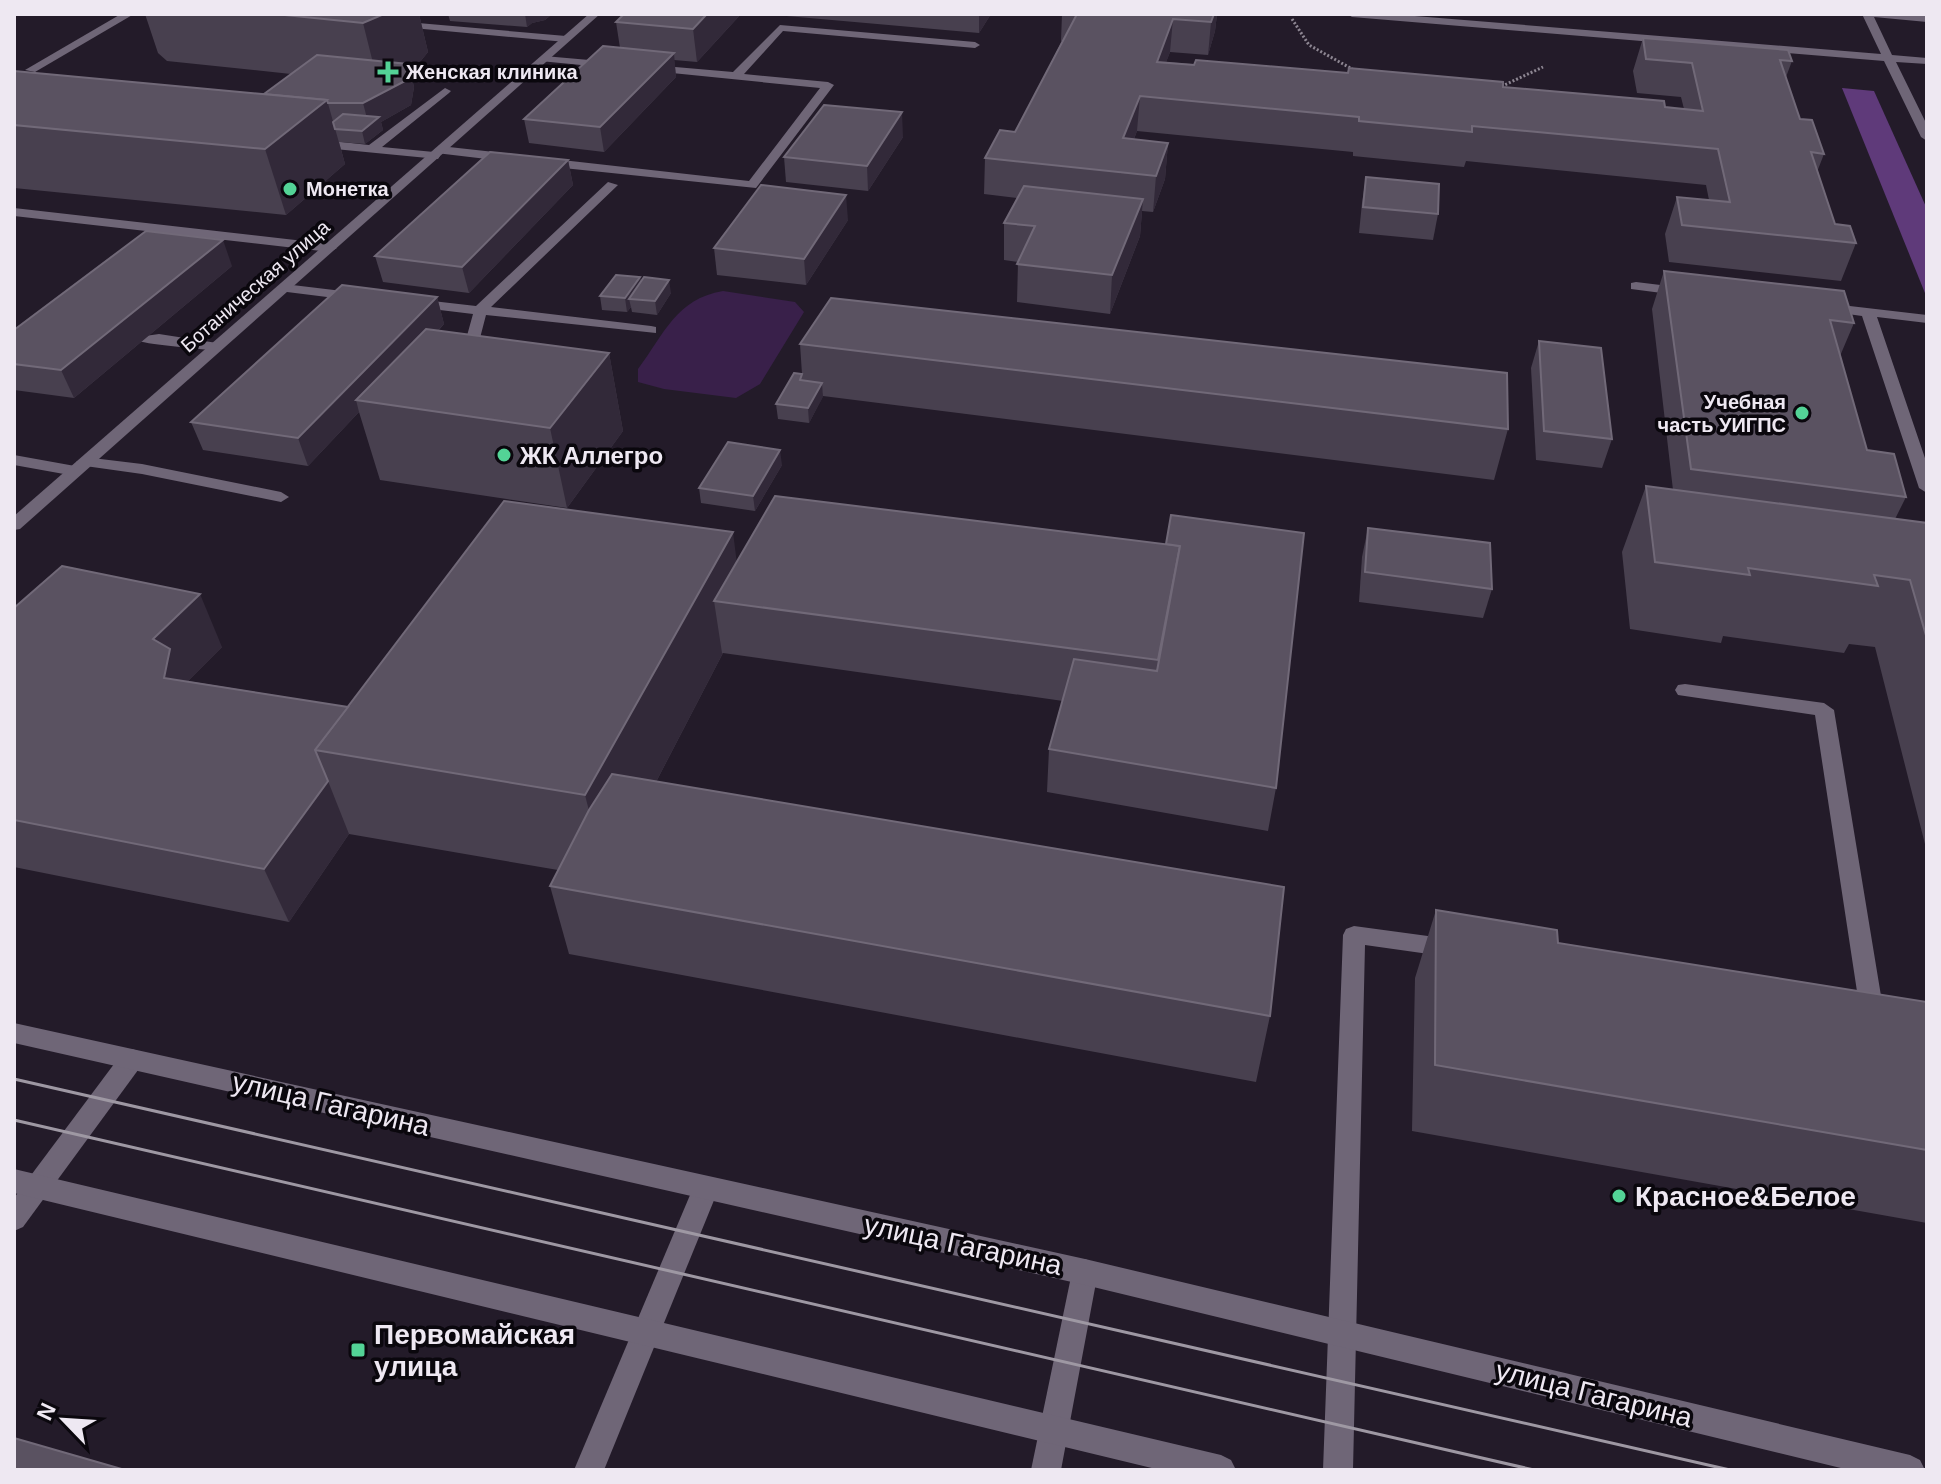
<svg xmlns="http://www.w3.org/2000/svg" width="1941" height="1484" font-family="Arial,sans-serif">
  <rect width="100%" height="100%" fill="#231b29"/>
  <path fill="#39204a" d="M723 291 795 302 804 312 760 384 736 398 664 389 638 382V369C665 333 676 299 723 291Z"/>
  <polygon fill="#5f3a7a" points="1842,88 1874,91 1927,209 1927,298"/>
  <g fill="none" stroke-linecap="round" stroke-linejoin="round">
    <g stroke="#8d8692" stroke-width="3" stroke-dasharray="2 2" stroke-linecap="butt">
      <polyline points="1292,19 1309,45 1354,70"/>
      <polyline points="1498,88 1543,67"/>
    </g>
    <g fill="#6f6677" fill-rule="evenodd">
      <polygon points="121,14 134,14 35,72 25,70"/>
      <polygon points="395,21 566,36 571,39 566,42 391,26 390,24"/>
      <polygon points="780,25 975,42 980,45 975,48 783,31 744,74 828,82 834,85 756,188 544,166 538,162 544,158 749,181 820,88 652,71 646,68 652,65 733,72"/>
      <polygon points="544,56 612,62 618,65 612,68 540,61 538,59"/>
      <polygon points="445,88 451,91 449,93 382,147 434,152 440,156 438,159 314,147 308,143 314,139 369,145"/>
      <polygon points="440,146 513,154 519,158 513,162 436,153 434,150"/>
      <polygon points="608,182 618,185 491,307 651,326 656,327 656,333 486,315 474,361 467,365 460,361 473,314 415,307 408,303 415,299 476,306"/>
      <polygon points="14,208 330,244 337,248 330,252 14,216"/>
      <polygon points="1636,282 1685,288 1692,292 1685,296 1631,289 1631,283"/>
      <polygon points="284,284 359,293 366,297 359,301 279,291 277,288"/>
      <polygon points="1824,303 1927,315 1927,323 1877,317 1927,464 1927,493 1919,488 1862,316 1819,310 1817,307"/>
      <path d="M159 334 217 343 224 347 217 351C203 349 141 344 136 340L138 337Z"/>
      <polygon points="14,455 75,466 83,471 75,476 14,465"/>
      <polygon points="84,457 142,464 281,492 289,497 281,502 142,474 78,465 76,462"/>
      <path d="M1685 684 1824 703 1834 710 1883 1008 1879 1015C1869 1018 1863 1016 1853 1013L1849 1006 1858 998 1815 715 1678 695 1675 690 1678 685Z"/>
      <polygon points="1354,926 1450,939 1458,942 1461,948 1458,954 1450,957 1365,945 1353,1470 1323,1470 1343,935 1346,929"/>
      <polygon points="132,1049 141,1052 144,1059 141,1066 23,1227 14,1231 14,1198 123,1052"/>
      <polygon points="706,1176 715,1180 719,1188 604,1470 574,1470 693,1188 697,1180"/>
      <polygon points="1085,1259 1095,1263 1098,1272 1061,1470 1031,1470 1072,1272 1075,1263"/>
    </g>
    <polygon fill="#6f6677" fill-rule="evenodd" points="589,14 600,14 20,529 14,530 14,516"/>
    <g fill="#6f6677" fill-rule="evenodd">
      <polygon points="1347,14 1390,14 1881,54 1862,14 1927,16 1927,22 1874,17 1892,55 1927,58 1927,64 1896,62 1927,125 1927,141 1921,137 1884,61 1352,17"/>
      <polygon points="14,1023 1085,1259 1910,1455 1920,1460 1925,1470 1849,1470 1085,1285 14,1043"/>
      <polygon points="14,1169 1221,1455 1231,1460 1236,1470 1160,1470 14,1193"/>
    </g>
    <g stroke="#9e98a3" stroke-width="3">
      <polyline points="14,1079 1730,1470"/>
      <polyline points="14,1120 1534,1470"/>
    </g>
  </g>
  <g fill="#48404f">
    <polygon points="145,14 419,14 428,52 415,68 410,70 414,87 411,105 381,122 383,130 365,144 339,142 345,164 286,215 14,188 14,71 264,94 291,74 167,61 158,53"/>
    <polygon points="448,14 551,14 551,15 545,20 532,23 527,27 450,21"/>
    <polygon points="624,14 741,14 697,62 674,60 676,77 604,152 529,143 524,119 620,48 616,22"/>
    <polygon points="764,14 991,14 979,33"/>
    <polygon points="1062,14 1217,14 1215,31 1208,55 1170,52 1166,62 1503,87 1684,109 1681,97 1637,93 1633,71 1643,38 1792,61 1786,77 1800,119 1824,154 1817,172 1835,224 1856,243 1841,281 1669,262 1665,234 1677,197 1709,200 1706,185 1466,161 1464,167 1353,156 1353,152 1137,131 1134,139 1168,143 1165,179 1153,212 1142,211 1140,236 1110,314 1017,302 1018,262 1004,260 1004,223 1017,198 984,194 985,158 1015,132 1062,41 1061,41"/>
    <polygon points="903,137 868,191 786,182 784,157"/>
    <polygon points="568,160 573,185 469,293 383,282 375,256"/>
    <polygon points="1366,177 1438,214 1433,240 1359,233 1362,203"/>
    <polygon points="848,220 806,285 717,275 714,248"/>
    <polygon points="232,266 74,398 14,390 14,330"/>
    <polygon points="1664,271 1854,323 1840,356 1867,450 1906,497 1895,519 1927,523 1927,852 1875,647 1849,644 1844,653 1723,636 1721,643 1630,629 1622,552 1646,486 1673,490 1652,309"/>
    <polygon points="640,277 641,282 671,293 657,315 632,312 631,307 627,312 602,310 600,296"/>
    <polygon points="437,297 444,324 438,331 609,353 623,431 567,508 380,480 359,412 308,466 203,450 191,422"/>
    <polygon points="1539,341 1612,439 1602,468 1536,460 1531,368"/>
    <polygon points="800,344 1508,429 1494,480 823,396 809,423 778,419 776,404 802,374"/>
    <polygon points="782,465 755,511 701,503 699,488"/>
    <polygon points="1368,528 1492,589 1483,618 1359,602 1362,557"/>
    <polygon points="1166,544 1276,788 1268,831 1047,792 1049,749 1063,701 723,653 656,782 1270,1016 1256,1082 569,954 550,886 558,870 349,834 289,922 14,867 14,608 222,647 188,681 348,707 737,561"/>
    <polygon points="1436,910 1558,943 1927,1002 1927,1223 1412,1131 1415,978"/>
  </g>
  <g fill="#322939">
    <polygon points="384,14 419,14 428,52 415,68 410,70 414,87 411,105 381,122 383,130 365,144 362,131 369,126 363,103 378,83 363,23"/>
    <polygon points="525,14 551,14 551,15 545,20 532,23 527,27"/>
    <polygon points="707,14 741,14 697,62 693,29"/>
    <polygon points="979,14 991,14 979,33"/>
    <polygon points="1214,14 1217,14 1215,31 1208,55 1211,22"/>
    <polygon points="1173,19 1170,52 1154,95 1157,62"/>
    <polygon points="674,53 676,77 604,152 600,127"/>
    <polygon points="1140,96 1137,131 1120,174 1123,138"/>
    <polygon points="327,100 345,164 286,215 265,149"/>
    <polygon points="902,112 903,137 868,191 867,166"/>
    <polygon points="1168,143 1165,179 1153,212 1156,176"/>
    <polygon points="568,160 573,185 469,293 462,267"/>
    <polygon points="846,195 848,220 806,285 804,259"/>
    <polygon points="1143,199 1140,236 1110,314 1112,275"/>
    <polygon points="223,240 232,266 74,398 61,370"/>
    <polygon points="640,277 642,291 629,299 631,307 627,312 625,298"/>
    <polygon points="669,280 671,293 657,315 655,301"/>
    <polygon points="437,297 444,324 369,402 356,400 359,412 308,466 298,438"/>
    <polygon points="609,353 623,431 567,508 550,428"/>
    <polygon points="822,383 823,397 809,423 808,408"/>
    <polygon points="780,450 782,465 755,511 753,496"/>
    <polygon points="733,532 742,604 714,601 722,653 723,653 606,878 585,795"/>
    <polygon points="200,594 222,647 186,683 164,678 153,639"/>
    <polygon points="328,781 349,834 289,922 264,869"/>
  </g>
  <g fill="#5a5261" stroke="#716978" stroke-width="2">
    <polygon points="275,14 384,14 363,23"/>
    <polygon points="624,14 707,14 693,29 616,22"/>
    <polygon points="1077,14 1214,14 1211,22 1173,19 1157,62 1194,65 1196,60 1348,73 1349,68 1503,82 1503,87 1664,101 1665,107 1703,111 1692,63 1646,59 1643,38 1788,50 1792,61 1780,60 1800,119 1812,120 1824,154 1811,152 1835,224 1850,226 1856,243 1682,225 1677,197 1730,202 1718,149 1472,126 1472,132 1359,121 1359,117 1140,96 1123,138 1168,143 1156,176 985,158 1000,130 1015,132"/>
    <polygon points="603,46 674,53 600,127 524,119"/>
    <polygon points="317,55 408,64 405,81 363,103 328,103 327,100 264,94"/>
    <polygon points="14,71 327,100 265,149 14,125"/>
    <polygon points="824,105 902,112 867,166 784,157"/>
    <polygon points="343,114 379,117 362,131 335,129 333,122"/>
    <polygon points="490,152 568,160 462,267 375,256"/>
    <polygon points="1366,177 1439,184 1438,214 1363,207"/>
    <polygon points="761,185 846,195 804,259 714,248"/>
    <polygon points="1024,186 1143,199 1112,275 1017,264 1035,226 1004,223"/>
    <polygon points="146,231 223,240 61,370 14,364 14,330"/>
    <polygon points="1664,271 1844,291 1854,323 1830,320 1867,450 1894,454 1906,497 1691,469"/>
    <polygon points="616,275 640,277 625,298 600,296"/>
    <polygon points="644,277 669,280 655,301 629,299"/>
    <polygon points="342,285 437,297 298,438 191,422"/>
    <polygon points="831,298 1507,373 1508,429 800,344"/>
    <polygon points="426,329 609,353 550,428 356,400"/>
    <polygon points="1539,341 1601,348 1612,439 1544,431"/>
    <polygon points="794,373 802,374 800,380 822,383 808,408 776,404"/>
    <polygon points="728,442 780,450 753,496 699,488"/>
    <polygon points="1646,486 1927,523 1927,639 1910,580 1874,575 1878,586 1748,568 1750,575 1655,562"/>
    <polygon points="775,496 1180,546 1158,660 714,601"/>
    <polygon points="504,501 733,532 585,795 315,750"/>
    <polygon points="1171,515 1304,533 1276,788 1049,749 1074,659 1157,671 1180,546 1166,544"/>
    <polygon points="1368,528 1490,543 1492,589 1365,572"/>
    <polygon points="62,566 200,594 153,639 170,649 164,678 348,707 315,750 328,781 264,869 14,820 14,608"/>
    <polygon points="612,774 1284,887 1270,1016 550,886 589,810"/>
    <polygon points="1436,910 1557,930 1558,943 1927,1002 1927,1150 1435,1065"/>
    <polygon points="14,1438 125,1470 14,1470"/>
  </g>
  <g fill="#53d396" stroke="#0a070d" stroke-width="3">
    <path d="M384 60h8v8h8v8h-8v8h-8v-8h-8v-8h8z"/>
    <circle cx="290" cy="189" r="8"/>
    <circle cx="1802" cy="413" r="8"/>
    <circle cx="504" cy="455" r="8"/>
    <circle cx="1619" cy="1196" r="8"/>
    <rect x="350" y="1342" width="16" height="16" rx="4"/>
  </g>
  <g text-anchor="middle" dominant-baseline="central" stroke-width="7" stroke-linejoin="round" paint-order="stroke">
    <g font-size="20" font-weight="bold" fill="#eee8f2" stroke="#0a070d" text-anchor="start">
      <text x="406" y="72">Женская клиника</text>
      <text x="306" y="189">Монетка</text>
      <text x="1786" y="402" text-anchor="end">Учебная<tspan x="1786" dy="23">часть УИГПС</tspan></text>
    </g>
    <g font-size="20" fill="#eee8f2" stroke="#0a070d">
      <text transform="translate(255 286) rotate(-41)">Ботаническая улица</text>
    </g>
    <g font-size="24" font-weight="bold" fill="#eee8f2" stroke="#0a070d" text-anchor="start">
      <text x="520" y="455">ЖК Аллегро</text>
    </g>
    <g font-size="28" fill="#eee8f2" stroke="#0a070d">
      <text transform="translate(331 1104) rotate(13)">улица Гагарина</text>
      <text transform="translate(963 1245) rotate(12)">улица Гагарина</text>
      <text transform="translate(1594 1394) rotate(14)">улица Гагарина</text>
    </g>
    <g font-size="28" font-weight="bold" fill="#eee8f2" stroke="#0a070d" text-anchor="start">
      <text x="1635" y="1196">Красное&amp;Белое</text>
      <text x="374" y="1334">Первомайская<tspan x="374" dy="32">улица</tspan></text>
    </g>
  </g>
  <rect width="1941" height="1484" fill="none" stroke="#eee8f2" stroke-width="32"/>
  <g transform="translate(64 1420) rotate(295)" stroke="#0a070d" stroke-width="6" paint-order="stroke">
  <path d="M0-6L14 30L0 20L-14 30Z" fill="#eee8f2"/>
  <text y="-12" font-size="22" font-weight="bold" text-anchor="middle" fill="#eee8f2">N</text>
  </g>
</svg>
